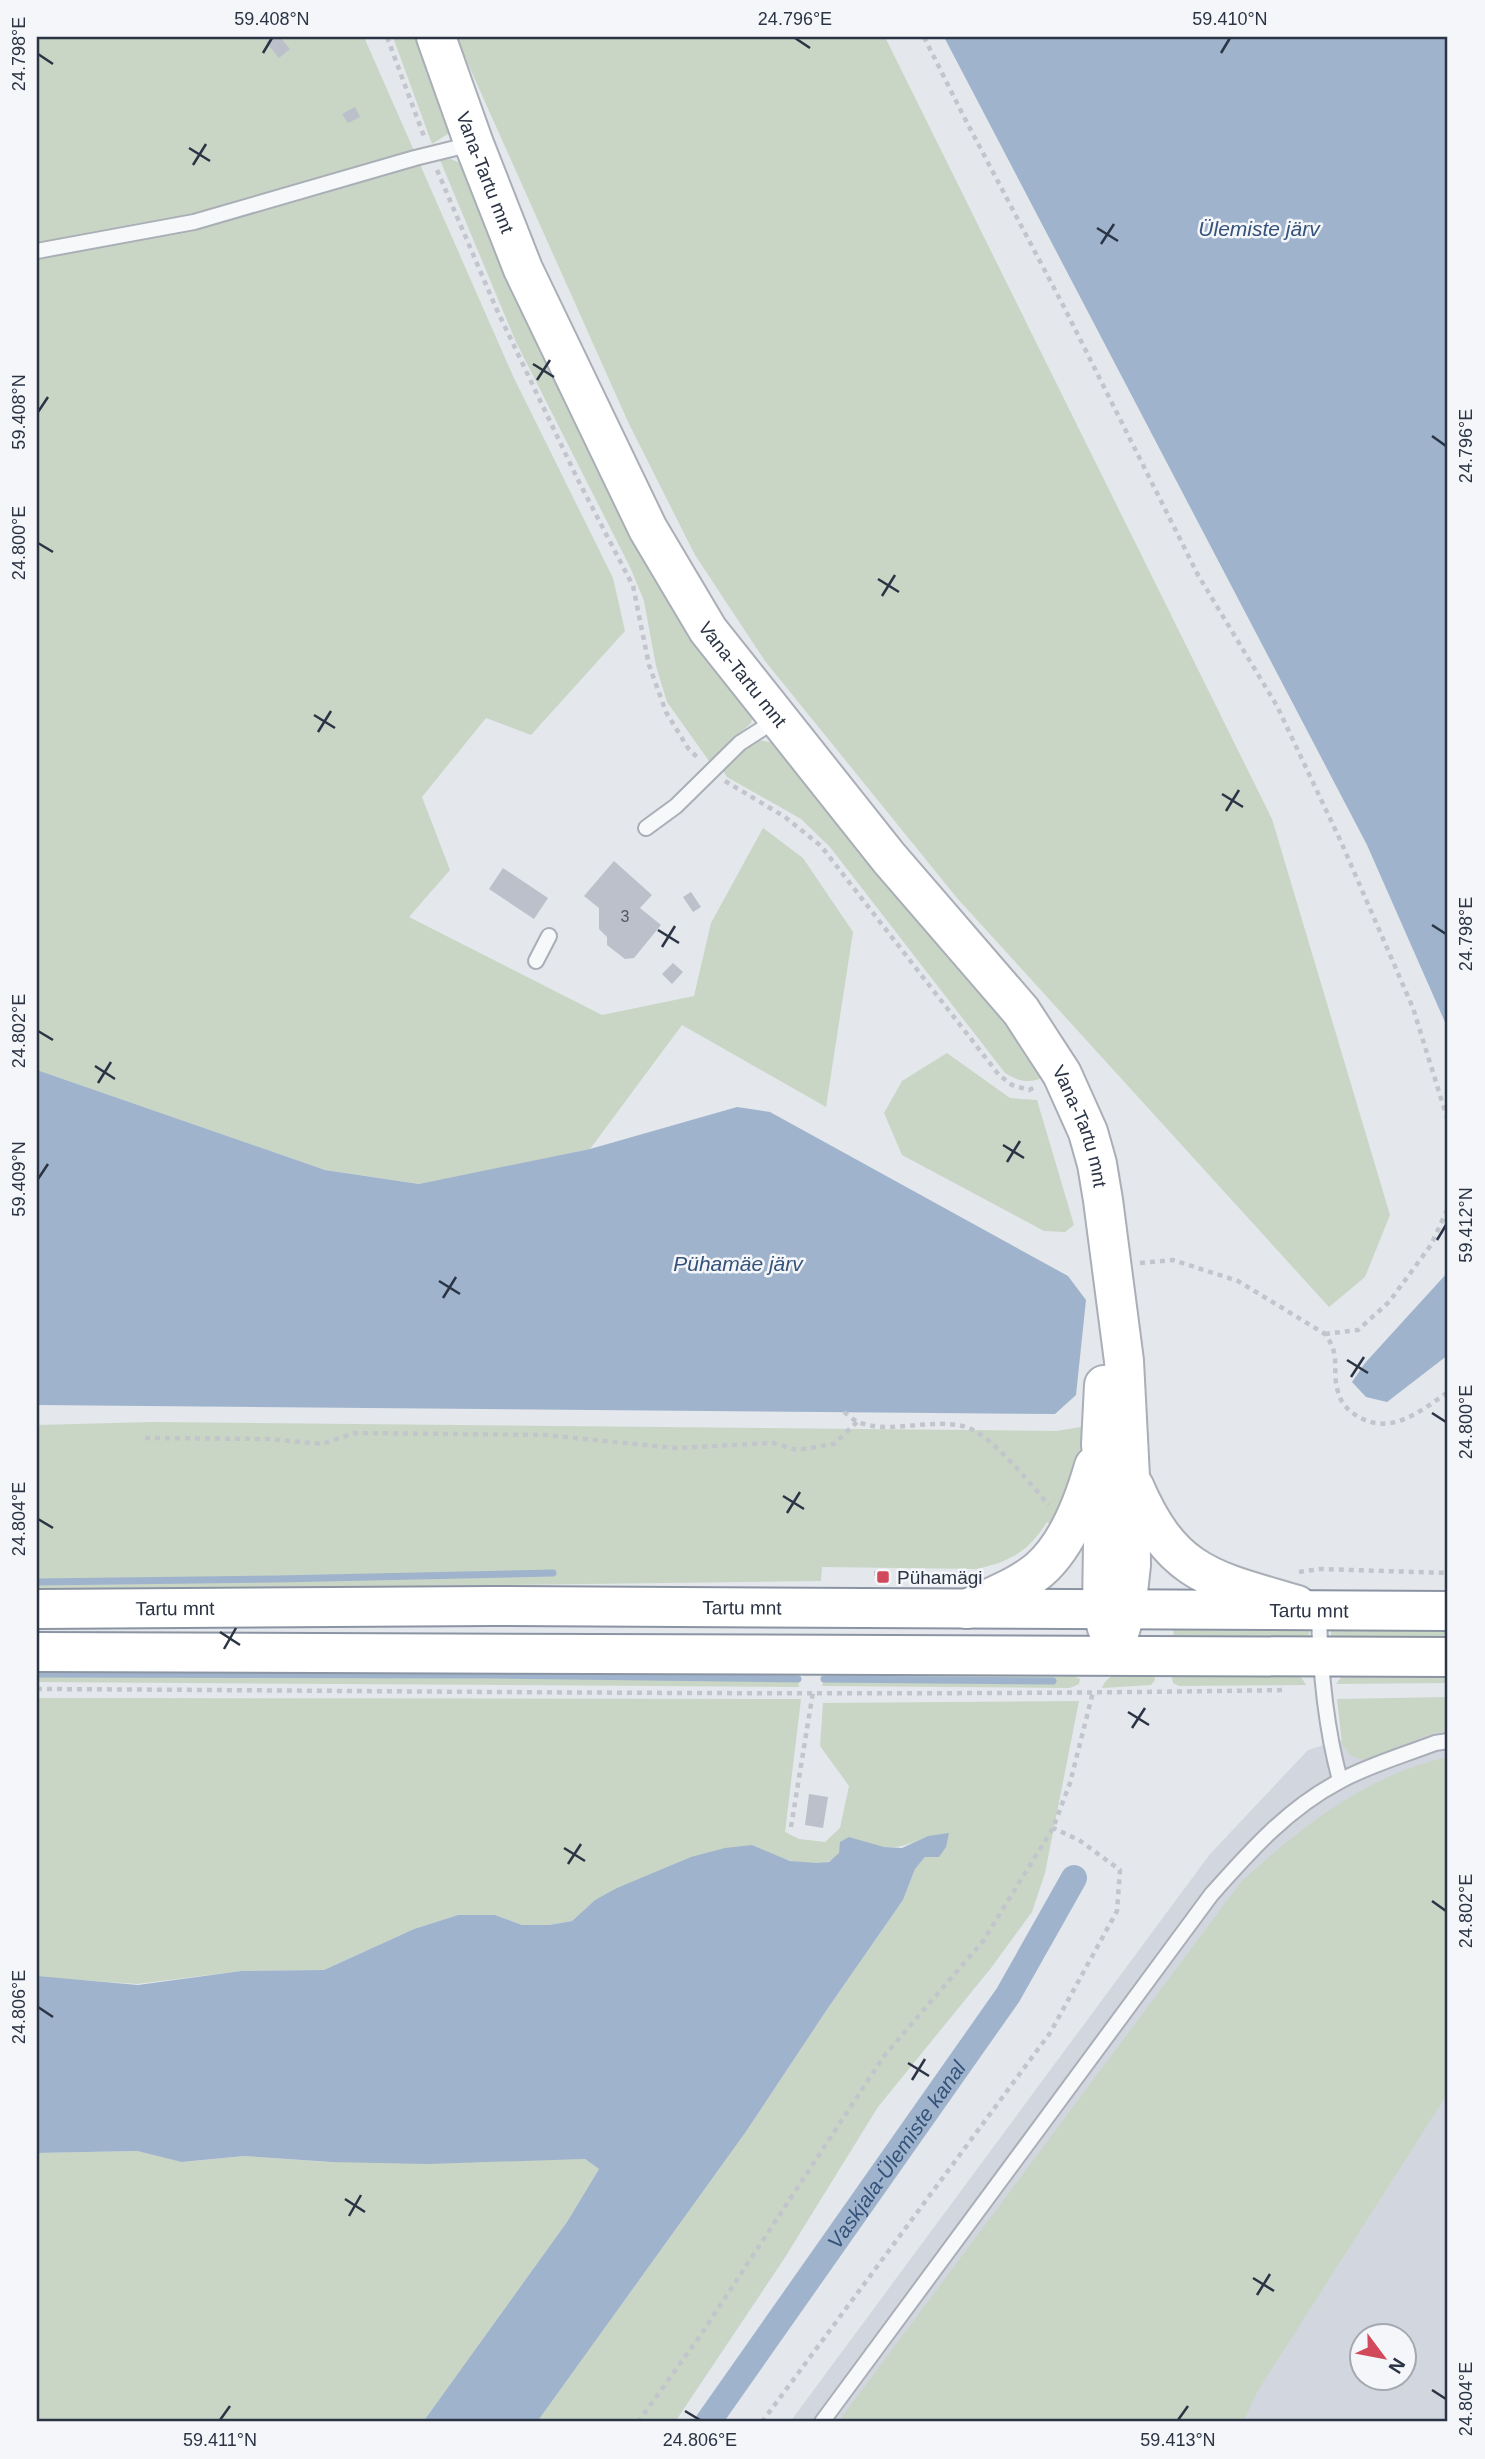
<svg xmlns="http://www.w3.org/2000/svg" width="1485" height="2459" font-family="Arial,sans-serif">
  <rect width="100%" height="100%" fill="#e4e7ec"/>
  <path fill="#d2d6de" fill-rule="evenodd" d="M1448 1719V2422H790L1210 1854 1308 1750 1330 1743ZM1362 2336H1404V2378H1362Z"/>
  <g fill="#c9d6c5">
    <polygon points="37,37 364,37 513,376 613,578 625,631 531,735 486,718 422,797 450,870 409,917 602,1015 694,996 711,923 763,828 803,858 853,932 826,1107 682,1025 590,1149 420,1184 325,1170 37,1070"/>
    <polygon points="393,37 421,37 451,132 432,144"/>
    <polygon points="456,37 885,37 1272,819 1390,1215 1365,1277 1329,1307 957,898 765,661 695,555 629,424"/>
    <polygon points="451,159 460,163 469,172 753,715 751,723 709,761 667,702 656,666 644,601 631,569 516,342 440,160"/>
    <path d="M758 740 776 743 1005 1015 1046 1076C1031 1084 1019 1082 1005 1073L830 847 801 819 727 777 722 769 747 745Z"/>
    <polygon points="947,1053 1010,1098 1037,1100 1074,1225 1065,1232 1044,1231 902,1155 884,1113 902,1081"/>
    <path d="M152 1422 1056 1431 1087 1426 1082 1462 1058 1528 1047 1522C1028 1552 1011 1561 977 1569L822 1567 821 1581 37 1591V1425Z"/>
    <polygon points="1448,1626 1448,1640 1331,1640 1331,1627"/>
    <polygon points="1173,1627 1310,1627 1308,1641 1174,1639"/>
    <polygon points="37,1668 797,1671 799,1687 37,1682"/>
    <path d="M1154 1672 1155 1680 1151 1685 1102 1688C1110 1667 1136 1673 1154 1672Z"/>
    <polygon points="1171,1672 1300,1675 1306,1685 1179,1686 1173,1683"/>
    <polygon points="1448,1672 1448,1683 1336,1684 1343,1675"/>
    <polygon points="825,1674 1072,1675 1080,1679 1079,1684 1070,1688 822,1686"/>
    <polygon points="1448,1697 1448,1731 1434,1733 1363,1760 1351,1756 1342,1744 1337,1699"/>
    <path d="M37 1698 801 1699 785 1832 799 1839 825 1842 840 1828 849 1786 820 1746 823 1703 1079 1701 1045 1873 1032 1912 991 1968 878 2107 784 2259 675 2422H537L745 2133 828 2008 903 1900 915 1869 925 1857 928 1836C890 1853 887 1849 849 1837 844 1845 838 1859 827 1862 803 1870 773 1854 752 1845L595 1900 572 1921 549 1925H522L495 1915H458L414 1929 324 1970 241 1971 137 1984 37 1977Z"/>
    <path d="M1448 1757V2093L1257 2392 1243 2422H838L1241 1882C1301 1827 1366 1775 1448 1757Z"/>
    <polygon points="137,2151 184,2162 244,2156 328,2162 585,2159 599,2169 567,2222 423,2422 37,2422 37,2153"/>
  </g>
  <g fill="#9fb4cc">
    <polygon points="944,37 1448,37 1448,1029 1367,845"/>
    <polygon points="37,1070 325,1170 419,1184 590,1149 737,1107 770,1112 1068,1276 1086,1300 1076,1395 1055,1414 37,1405"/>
    <polygon points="1448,1272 1448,1355 1387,1402 1366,1397 1352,1382 1365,1363"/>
    <polygon points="949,1833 946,1847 939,1857 925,1857 915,1869 903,1900 828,2008 745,2133 537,2422 423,2422 567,2222 599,2169 585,2159 427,2164 331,2162 244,2156 182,2162 137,2151 37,2153 37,1976 138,1985 241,1971 324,1970 414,1929 458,1915 495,1915 522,1925 549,1925 572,1921 595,1900 617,1888 691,1857 725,1848 752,1845 790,1861 817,1863 829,1862 839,1853 840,1842 849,1837 884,1847 902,1848 928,1836"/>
  </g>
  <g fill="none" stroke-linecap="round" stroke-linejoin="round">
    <g stroke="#9fb4cc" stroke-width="7">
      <polyline points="37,1582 277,1579 553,1573"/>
      <polyline points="37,1674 498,1675 798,1679"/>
      <polyline points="824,1679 1053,1681"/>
    </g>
    <path stroke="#9fb4cc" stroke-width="26" id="s1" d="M708 2422 1008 1995 1074 1878"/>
  </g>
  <g fill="#bbc0ca">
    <polygon points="272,37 280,37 290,49 279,58 266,42"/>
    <polygon points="355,107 360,117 348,123 342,114"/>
    <polygon points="614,861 652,895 640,908 661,925 634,958 625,959 607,945 607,937 599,929 599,908 584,896"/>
    <polygon points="503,868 548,898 534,919 489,889"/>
    <polygon points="691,892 701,907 693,912 683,897"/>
    <polygon points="673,963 683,972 672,984 662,974"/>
    <polygon points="874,1571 887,1571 888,1576 874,1576"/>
    <polygon points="809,1794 828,1797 823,1828 805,1825"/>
  </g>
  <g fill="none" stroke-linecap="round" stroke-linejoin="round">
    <defs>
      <g id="lane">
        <polyline points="37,251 194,222 415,158 472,144"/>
        <polyline points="646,828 676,806 740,743 776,720"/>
        <polyline points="536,961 549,936"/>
        <path d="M1319 1612C1320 1669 1325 1725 1340 1780"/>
        <path d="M822 2422 1211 1895C1249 1852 1288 1808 1340 1781 1369 1765 1404 1755 1435 1743L1448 1741"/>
      </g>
      <g id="secondary">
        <path id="s2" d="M436 37 474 144 523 269 648 529 708 630 889 858 1021 1011 1062 1074 1088 1132 1097 1164 1103 1200 1124 1361 1130 1477 1131 1565 1126 1610 1113 1654"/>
        <polyline points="1104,1385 1101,1444 1104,1479 1102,1610 1107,1628"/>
        <path d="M1134 1486C1172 1575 1212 1580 1297 1605"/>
        <path d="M967 1609C990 1597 1019 1587 1039 1570 1067 1546 1084 1501 1094 1466"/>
      </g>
      <g id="highway">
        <path id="s3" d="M37 1609 492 1606 1448 1611"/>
        <polyline points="37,1652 1448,1657"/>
      </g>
    </defs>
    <use href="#lane" stroke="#a9aeb7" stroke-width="18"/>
    <use href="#secondary" stroke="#a9aeb7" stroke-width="42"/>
    <use href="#highway" stroke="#8b94a3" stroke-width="42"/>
    <g stroke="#c2c5cb" stroke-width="4.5" stroke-dasharray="5 5" stroke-linecap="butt">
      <polyline points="387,37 425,139"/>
      <polyline points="924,37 964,117 1064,307 1198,575 1277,706 1342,844 1413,1008 1448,1121"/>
      <polyline points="437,170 496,308 578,480 633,586 649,665 666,712 688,748 700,760"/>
      <polyline points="725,781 785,817 821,846 999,1075 1012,1085 1029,1090 1035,1087"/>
      <path d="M1140 1263 1173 1260 1238 1281 1325 1334C1342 1357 1331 1369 1338 1392 1340 1401 1347 1409 1354 1414 1389 1438 1419 1412 1448 1392"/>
      <polyline points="1325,1334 1358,1330 1389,1302 1431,1245 1448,1208"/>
      <path d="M844 1412C848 1415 853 1420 858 1422 889 1435 932 1417 966 1427 991 1434 1031 1485 1049 1505"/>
      <polyline points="145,1438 270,1439 322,1444 355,1433 546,1435 676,1448 773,1443 797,1450 834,1444 857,1422"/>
      <polyline points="1299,1572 1320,1569 1448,1573"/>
      <path d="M37 1689C453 1691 870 1697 1286 1690"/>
      <polyline points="791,1827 813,1692"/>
      <polyline points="638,2422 700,2336 884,2056 983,1941 1053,1828 1070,1783 1093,1692"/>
      <polyline points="762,2422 1050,2033 1117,1911 1120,1870 1079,1840 1053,1828"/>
    </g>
    <use href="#lane" stroke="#f7f8fa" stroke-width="14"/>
    <use href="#secondary" stroke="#fff" stroke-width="38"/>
    <use href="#highway" stroke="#fff" stroke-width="38"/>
  </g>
  <path fill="none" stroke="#2b3445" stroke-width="2.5" d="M795 38 810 48M263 53 272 38M1221 53 1230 38M38 54 53 64M189 148 210 161M193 165 206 144M1097 228 1118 241M1101 244 1114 224M533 364 554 377M537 380 550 360M38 412 48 397M1432 436 1446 446M38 543 53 552M878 579 899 592M882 596 895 575M314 715 335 728M318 732 331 711M1222 794 1243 807M1226 811 1239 790M1432 925 1446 934M658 930 679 943M662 947 675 926M38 1031 53 1040M95 1066 115 1079M98 1083 111 1062M1003 1145 1024 1158M1007 1162 1020 1141M38 1179 48 1164M1437 1240 1446 1225M439 1281 460 1294M443 1298 456 1277M1347 1360 1368 1373M1351 1377 1364 1357M1432 1413 1446 1422M783 1496 804 1509M787 1513 800 1492M38 1519 53 1528M220 1632 240 1645M224 1649 236 1628M1128 1712 1149 1725M1132 1728 1145 1708M564 1848 585 1861M568 1864 581 1844M1432 1901 1446 1911M38 2007 53 2017M908 2063 929 2076M912 2080 925 2059M345 2199 365 2212M349 2216 361 2195M1253 2278 1274 2291M1257 2295 1270 2274M1432 2390 1446 2399M685 2411 700 2420M220 2420 230 2406M1178 2420 1188 2406"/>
  <rect fill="#d1495b" stroke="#f4f6f9" stroke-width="2.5" x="876" y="1570" width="14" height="14" rx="3.5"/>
  <g text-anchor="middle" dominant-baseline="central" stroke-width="5" stroke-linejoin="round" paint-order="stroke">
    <g font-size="16" fill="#4f5766">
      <text x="625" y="916">3</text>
    </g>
    <g font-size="19" fill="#2b3445" stroke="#f4f6f9">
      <text stroke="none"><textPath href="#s2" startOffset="144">Vana-Tartu mnt</textPath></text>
      <text stroke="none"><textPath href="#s2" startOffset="710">Vana-Tartu mnt</textPath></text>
      <text stroke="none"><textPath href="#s2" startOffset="1278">Vana-Tartu mnt</textPath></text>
      <text stroke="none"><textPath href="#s3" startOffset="138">Tartu mnt</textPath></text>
      <text stroke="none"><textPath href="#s3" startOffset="705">Tartu mnt</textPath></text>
      <text stroke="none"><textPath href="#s3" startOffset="1272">Tartu mnt</textPath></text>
    </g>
    <g font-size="19" fill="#2b3445" stroke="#f4f6f9" text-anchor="start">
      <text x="897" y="1577">Pühamägi</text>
    </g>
    <g font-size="21" font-style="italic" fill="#34527a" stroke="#f4f6f9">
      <text x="1259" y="228">Ülemiste järv</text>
      <text x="738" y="1263">Pühamäe järv</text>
      <text stroke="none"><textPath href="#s1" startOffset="327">Vaskjala-Ülemiste kanal</textPath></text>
    </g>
  </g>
  <rect width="1485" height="2459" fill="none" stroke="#f4f6f9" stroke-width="77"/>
  <g transform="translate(1383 2357) rotate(122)"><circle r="33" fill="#f4f6f9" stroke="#a4a8b1" stroke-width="2"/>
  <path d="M0-5L12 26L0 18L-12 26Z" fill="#d1495b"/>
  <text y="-10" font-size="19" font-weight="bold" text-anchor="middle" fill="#2b3445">N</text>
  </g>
  <rect x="38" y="38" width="1408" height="2382" fill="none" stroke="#2b3445" stroke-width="2.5"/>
  <g font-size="18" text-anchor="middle" fill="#2b3445">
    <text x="272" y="25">59.408°N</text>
    <text x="795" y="25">24.796°E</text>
    <text x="1230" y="25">59.410°N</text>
    <text transform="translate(19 54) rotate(-90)" y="6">24.798°E</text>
    <text transform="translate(19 412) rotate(-90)" y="6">59.408°N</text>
    <text transform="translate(1466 446) rotate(-90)" y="6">24.796°E</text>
    <text transform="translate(19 543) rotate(-90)" y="6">24.800°E</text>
    <text transform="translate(1466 934) rotate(-90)" y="6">24.798°E</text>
    <text transform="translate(19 1031) rotate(-90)" y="6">24.802°E</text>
    <text transform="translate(19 1179) rotate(-90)" y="6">59.409°N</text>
    <text transform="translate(1466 1225) rotate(-90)" y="6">59.412°N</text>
    <text transform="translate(1466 1422) rotate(-90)" y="6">24.800°E</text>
    <text transform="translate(19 1519) rotate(-90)" y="6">24.804°E</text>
    <text transform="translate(1466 1911) rotate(-90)" y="6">24.802°E</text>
    <text transform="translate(19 2007) rotate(-90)" y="6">24.806°E</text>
    <text transform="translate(1466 2399) rotate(-90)" y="6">24.804°E</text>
    <text x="220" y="2446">59.411°N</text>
    <text x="700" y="2446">24.806°E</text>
    <text x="1178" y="2446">59.413°N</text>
  </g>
</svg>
